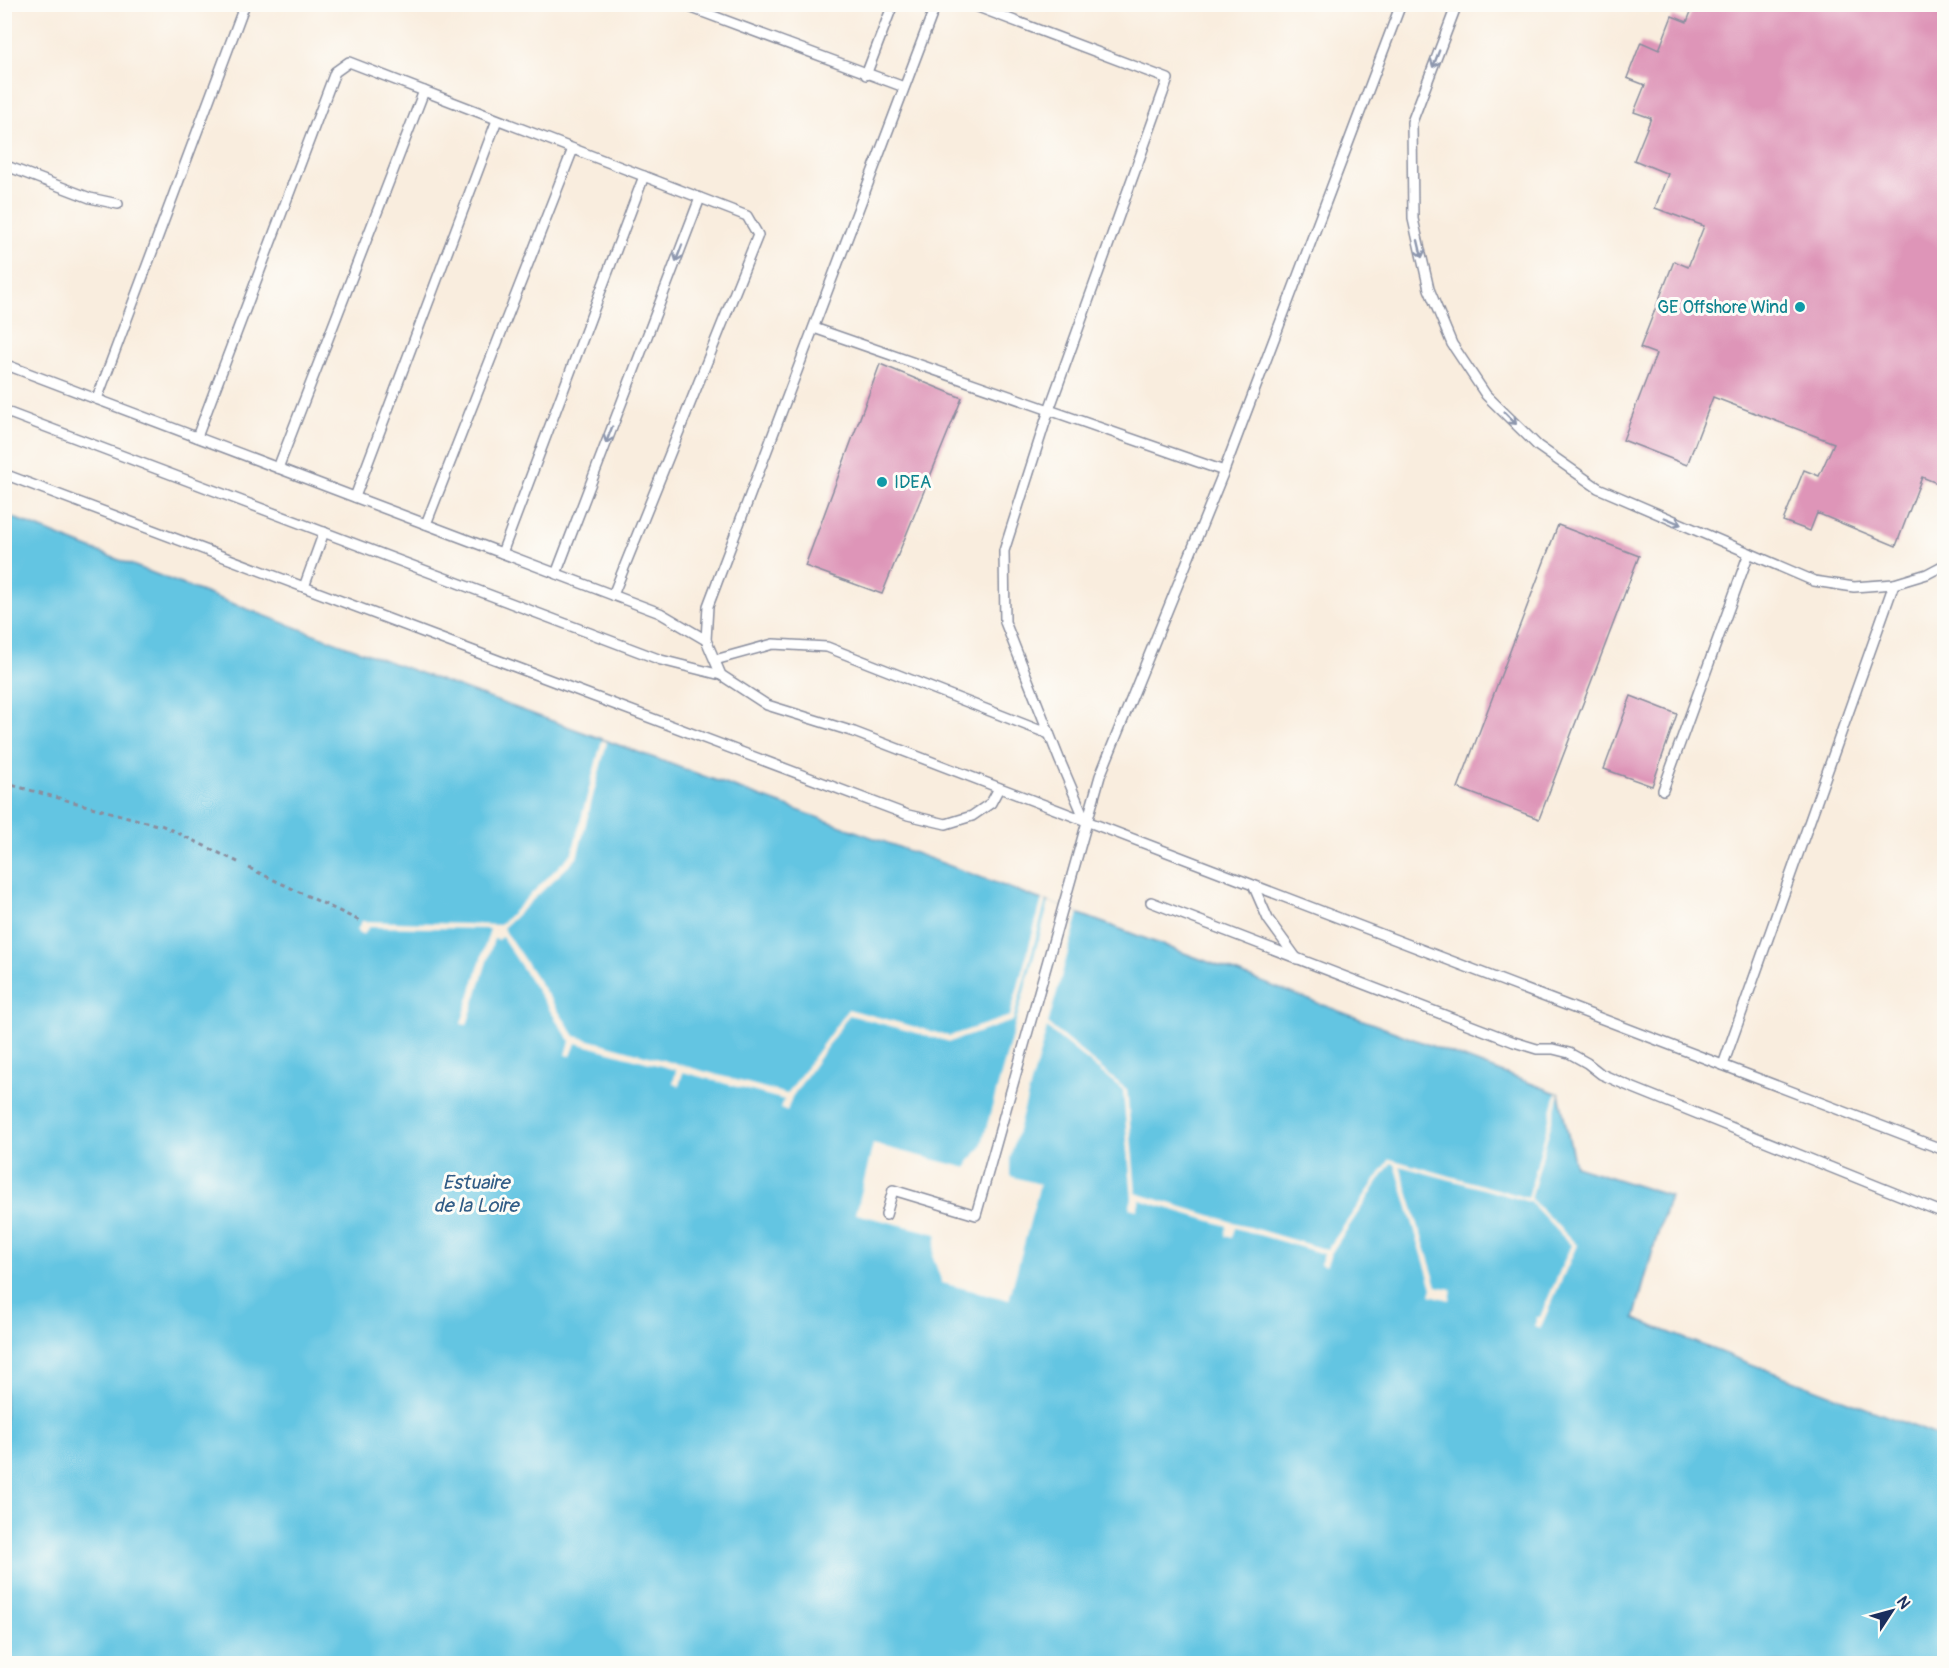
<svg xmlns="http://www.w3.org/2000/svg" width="1949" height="1668" font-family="Pangolin,sans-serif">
  <rect width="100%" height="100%" fill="#fdfcf7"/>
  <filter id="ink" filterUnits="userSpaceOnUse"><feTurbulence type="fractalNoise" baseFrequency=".0167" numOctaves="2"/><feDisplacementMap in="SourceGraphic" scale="12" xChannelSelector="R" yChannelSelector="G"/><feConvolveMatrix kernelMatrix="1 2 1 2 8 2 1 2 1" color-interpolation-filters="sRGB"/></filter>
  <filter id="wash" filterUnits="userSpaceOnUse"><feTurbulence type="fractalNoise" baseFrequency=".008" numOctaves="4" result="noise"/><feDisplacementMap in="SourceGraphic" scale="24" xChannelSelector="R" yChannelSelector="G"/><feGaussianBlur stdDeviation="1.35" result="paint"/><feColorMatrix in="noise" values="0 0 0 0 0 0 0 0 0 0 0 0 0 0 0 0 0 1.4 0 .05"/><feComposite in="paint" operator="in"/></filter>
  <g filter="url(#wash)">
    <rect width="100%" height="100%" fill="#f9edde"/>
    <path fill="#64c5e2" stroke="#407aa0" stroke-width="1.5" d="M4 514C244 612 488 697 731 786 1008 886 1284 990 1559 1094L1575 1166 1670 1196 1654 1246 1634 1319 1944 1438V1663H5Z"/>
    <g fill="#f9edde">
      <polygon points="602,740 607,742 577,858 503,928 575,1036 787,1094 848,1009 949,1036 1010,1016 1042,899 1046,901 1013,1021 950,1042 849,1015 792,1097 787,1111 781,1108 784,1100 683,1072 679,1086 673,1084 676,1070 576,1043 571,1056 566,1055 570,1041 502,937 498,940 494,939 467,1025 461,1024 490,929 369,927 364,934 359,934 357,930 362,921 500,925 572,853"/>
      <polygon points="1049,902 1079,913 1048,1024 1127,1090 1136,1193 1327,1250 1390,1159 1528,1198 1556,1093 1559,1094 1531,1199 1577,1245 1540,1329 1534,1327 1537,1317 1540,1317 1571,1245 1530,1202 1400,1166 1437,1286 1452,1289 1450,1300 1430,1295 1432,1288 1395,1164 1391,1163 1332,1252 1326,1266 1320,1264 1324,1254 1235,1228 1232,1238 1225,1236 1227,1226 1140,1200 1137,1210 1129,1208 1132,1199 1123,1090 1047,1028 1010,1159 1010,1176 1040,1184 1009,1300 942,1283 933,1257 937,1234 856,1214 873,1144 967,1168 970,1160 981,1147"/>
    </g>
    <g id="blocks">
      <g fill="#de95b8">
        <polygon points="1694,4 1944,4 1944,486 1922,477 1896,546 1817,513 1810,531 1783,521 1804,470 1819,476 1834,443 1713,397 1687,465 1623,440 1656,354 1640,348 1674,261 1688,267 1704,226 1655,208 1668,174 1634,160 1651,118 1634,112 1645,85 1627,78 1641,42 1659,50 1672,16 1687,22"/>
        <polygon points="880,364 962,398 882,594 805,566"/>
        <polygon points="1558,525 1639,556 1539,819 1458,788"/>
        <polygon points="1631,696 1677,714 1652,786 1604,769"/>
      </g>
    </g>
  </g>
  <g filter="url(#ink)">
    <use href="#blocks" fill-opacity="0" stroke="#8a8e9e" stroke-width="1.5"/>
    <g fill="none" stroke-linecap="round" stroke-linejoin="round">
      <defs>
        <g id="lane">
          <polyline points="681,4 904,87"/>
          <polyline points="936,4 708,606 706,640 721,675 767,705 854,732 1944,1150"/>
          <polyline points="970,4 1168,79 1049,410 1004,551 1005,622 1060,761 1086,822"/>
          <polyline points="1457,4 1412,122 1413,219 1429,289 1452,344 1486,395 1538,446 1598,488 1814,581 1854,587 1894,584 1927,574 1944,565"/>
          <polyline points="866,75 893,4"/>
          <polyline points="4,165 90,198 118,204"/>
          <polyline points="814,328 1224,471"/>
          <polyline points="4,364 660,613 706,640"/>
          <polyline points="97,399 245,4"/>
          <polyline points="4,411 661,660 721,675"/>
          <polyline points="197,437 335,72 349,62 747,216 758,235 613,595"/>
          <polyline points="278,468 424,91"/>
          <polyline points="4,474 908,815 946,824 972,816 991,803 999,788"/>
          <polyline points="355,497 497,120"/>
          <polyline points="426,524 573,149"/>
          <polyline points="502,553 644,176"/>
          <polyline points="556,574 700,198"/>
          <polyline points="304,587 324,532"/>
          <polyline points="715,660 773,644 827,647 1049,734"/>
          <polyline points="1663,790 1749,553"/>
          <polyline points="1254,887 1268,919 1297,959"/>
          <polyline points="1151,902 1514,1042 1537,1049 1553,1049 1569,1053 1587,1063 1601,1074 1631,1087 1944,1213"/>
          <polyline points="1723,1065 1894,584"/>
          <polyline points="886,1215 893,1190 976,1215 1100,776 1224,471 1401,4"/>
        </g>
      </defs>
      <use href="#lane" stroke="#8a8e9e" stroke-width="12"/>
      <g stroke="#8a8e9e" stroke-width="3" stroke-dasharray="4.5 4.5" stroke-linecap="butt">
        <polyline points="4,783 157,825"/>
        <polyline points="161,825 242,864"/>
        <polyline points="249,868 362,922"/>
      </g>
      <use href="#lane" stroke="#fff" stroke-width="9"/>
    </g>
    <defs><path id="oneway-shaft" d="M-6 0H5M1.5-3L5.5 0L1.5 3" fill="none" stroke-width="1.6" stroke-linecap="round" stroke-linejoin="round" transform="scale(1.5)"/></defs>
    <g stroke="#8d97ae">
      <use href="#oneway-shaft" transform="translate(1436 59) rotate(111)"/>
      <use href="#oneway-shaft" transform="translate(1420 249) rotate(77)"/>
      <use href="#oneway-shaft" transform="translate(679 253) rotate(111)"/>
      <use href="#oneway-shaft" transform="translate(1510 418) rotate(45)"/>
      <use href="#oneway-shaft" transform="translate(609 435) rotate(111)"/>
      <use href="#oneway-shaft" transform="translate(1673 521) rotate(23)"/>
    </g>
  </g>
  <g fill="#0f9aa8" stroke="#fdfcf7" stroke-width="2">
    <circle cx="1800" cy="307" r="6"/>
    <circle cx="882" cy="482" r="6"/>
  </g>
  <g text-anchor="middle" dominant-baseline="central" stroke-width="6" stroke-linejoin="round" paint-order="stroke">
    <g font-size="18" fill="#0d838f" stroke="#fdfcf7" text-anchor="end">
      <text x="1788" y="307">GE Offshore Wind</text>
      <text x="894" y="482" text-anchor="start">IDEA</text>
    </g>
    <g font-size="20" font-style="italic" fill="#315c86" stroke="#fdfcf7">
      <text x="476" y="1182">Estuaire<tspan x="476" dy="23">de la Loire</tspan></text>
    </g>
  </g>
  <rect width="1949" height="1668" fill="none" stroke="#fdfcf7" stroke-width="24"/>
  <g transform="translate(1892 1611) rotate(54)" stroke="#fdfcf7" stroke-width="4.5" paint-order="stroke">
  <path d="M0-4.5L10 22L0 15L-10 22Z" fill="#1b2f5e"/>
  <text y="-9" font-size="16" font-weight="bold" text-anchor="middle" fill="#1b2f5e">N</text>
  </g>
</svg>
